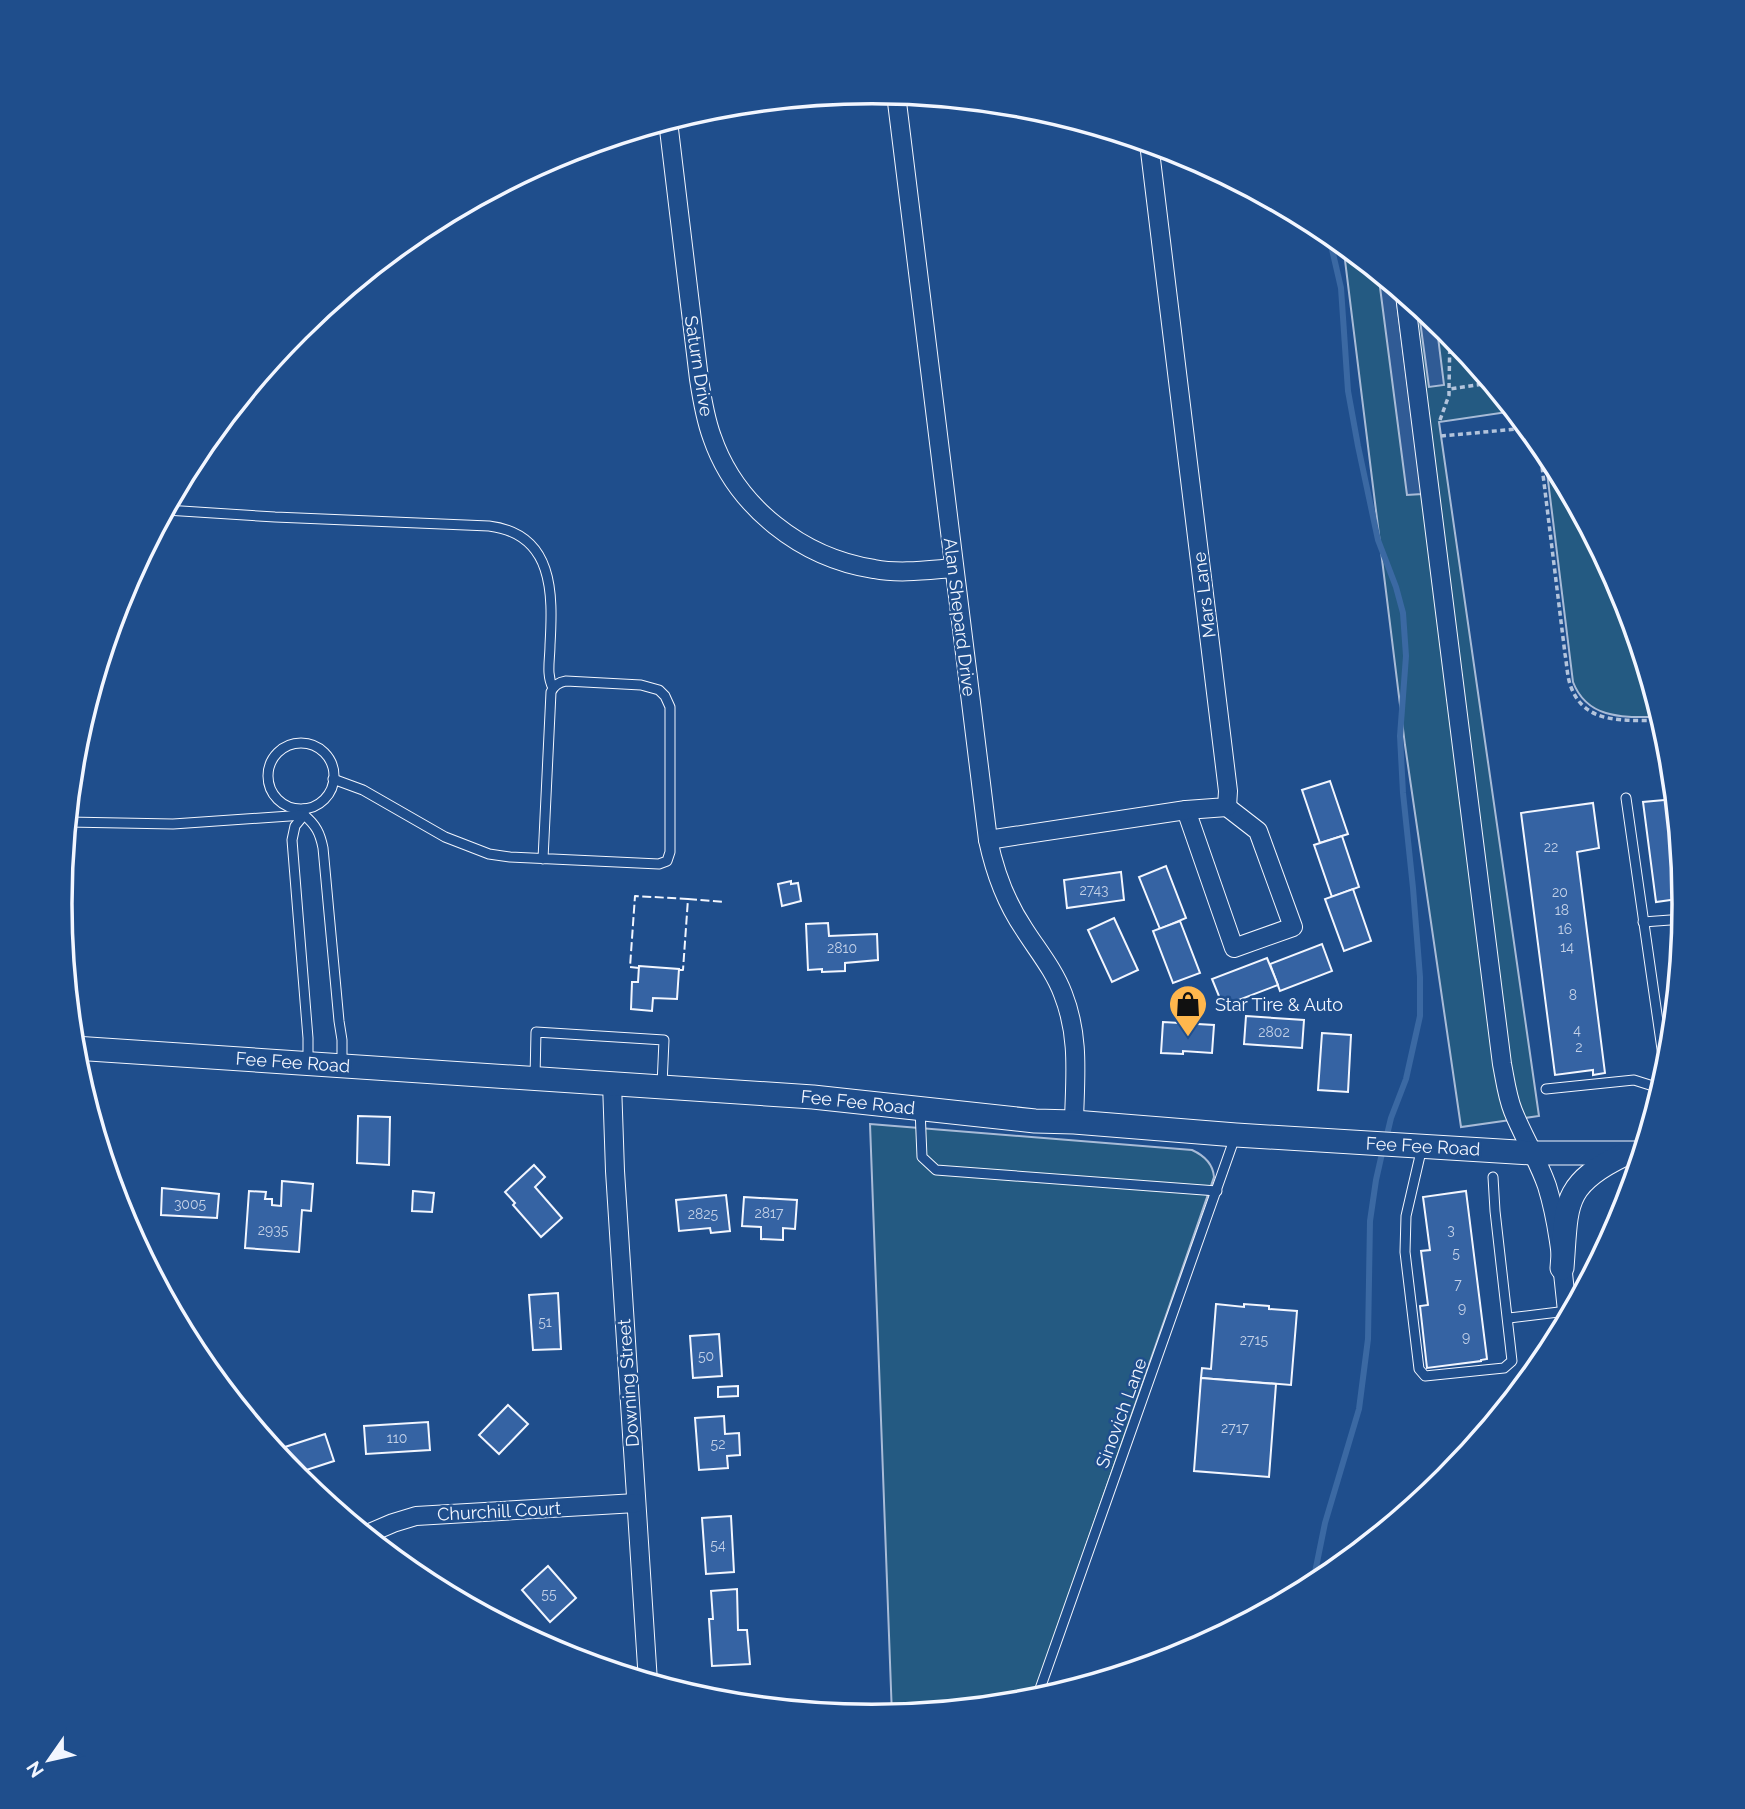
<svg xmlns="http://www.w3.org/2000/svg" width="1745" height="1809" font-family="Raleway,sans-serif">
  <rect width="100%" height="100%" fill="#1f4e8c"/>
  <g fill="#245a82" stroke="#a8bbd7" stroke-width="2">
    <polygon points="1343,244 1448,330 1514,411 1439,422 1539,1116 1461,1127 1405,745"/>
    <path d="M1544 448 1549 453 1624 594 1661 717C1627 717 1588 721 1573 682Z"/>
    <path d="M870 1124 1192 1150C1203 1155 1213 1163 1214 1177L1036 1691 1053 1695 1031 1702 892 1716Z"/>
  </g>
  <g fill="#305b95" stroke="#a8bbd7" stroke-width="2">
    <polygon points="1378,272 1395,287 1422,494 1407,495"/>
    <polygon points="1418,306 1436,321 1444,385 1429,387"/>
  </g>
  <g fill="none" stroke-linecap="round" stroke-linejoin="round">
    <g stroke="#3b69a3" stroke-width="6">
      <polyline points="1328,232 1341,288 1348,391 1358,446 1378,540 1396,587 1403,613 1406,656 1400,736 1403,793 1413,888 1420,977 1420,1016 1406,1079 1391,1118 1386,1139"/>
      <polyline points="1312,1587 1325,1523 1359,1409 1368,1339 1370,1221 1376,1180 1383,1149"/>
    </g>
  </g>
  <g fill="#3563a3" stroke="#f2f6ff" stroke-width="2">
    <polygon points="1330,781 1348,834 1320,843 1302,790"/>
    <polygon points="1675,799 1685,898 1656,902 1643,802"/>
    <polygon points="1593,803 1599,848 1577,852 1605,1073 1593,1075 1593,1070 1555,1075 1521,813"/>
    <polygon points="1342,836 1359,887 1332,897 1314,845"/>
    <polygon points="1166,866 1186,918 1160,929 1139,877"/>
    <polygon points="1121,872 1124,900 1067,908 1064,880"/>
    <polygon points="791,881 791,884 798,883 801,901 782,906 778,884"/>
    <polygon points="1353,889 1371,941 1344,951 1325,899"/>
    <polygon points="1114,918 1138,970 1112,982 1088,930"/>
    <polygon points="1180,921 1200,973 1173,983 1153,931"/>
    <polygon points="828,923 829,936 877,934 878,960 845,963 845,971 822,972 822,969 808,970 806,924"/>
    <polygon points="1322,944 1332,971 1280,991 1270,964"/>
    <polygon points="1267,958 1278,985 1223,1006 1212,979"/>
    <polygon points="639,966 679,969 677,999 653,998 652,1011 631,1009 632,982 638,982"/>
    <polygon points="1246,1016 1304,1020 1302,1048 1244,1044"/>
    <polygon points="1163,1022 1214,1025 1212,1053 1183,1051 1183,1054 1161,1053"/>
    <polygon points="1322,1033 1351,1035 1348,1092 1318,1090"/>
    <polygon points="358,1116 390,1117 389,1165 357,1163"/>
    <polygon points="534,1165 545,1177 535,1187 562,1218 541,1237 513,1205 515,1203 505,1192"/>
    <polygon points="282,1181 313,1184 311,1211 302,1210 299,1252 245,1248 249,1191 266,1192 265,1199 272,1199 272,1205 281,1206"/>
    <polygon points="162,1188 219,1194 217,1218 161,1215"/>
    <polygon points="413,1191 434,1193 432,1212 412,1211"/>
    <polygon points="1466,1191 1487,1359 1481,1360 1481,1361 1427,1368 1420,1306 1428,1305 1421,1251 1430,1250 1423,1197"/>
    <polygon points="726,1195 730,1231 711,1233 710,1228 679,1231 676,1200"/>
    <polygon points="744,1197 797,1200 795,1229 783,1228 783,1240 761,1239 761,1227 742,1226"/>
    <polygon points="558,1293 561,1349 533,1350 529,1295"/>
    <polygon points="1216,1304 1244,1307 1244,1304 1269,1306 1269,1309 1297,1311 1291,1385 1201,1378 1202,1368 1211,1369"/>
    <polygon points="719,1334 722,1376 693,1378 690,1336"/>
    <polygon points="1201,1378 1276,1384 1269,1477 1194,1471"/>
    <polygon points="738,1386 738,1396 718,1397 718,1387"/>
    <polygon points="508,1405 528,1424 499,1454 479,1435"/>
    <polygon points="724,1416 725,1434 739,1433 740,1455 727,1456 728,1468 699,1470 695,1418"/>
    <polygon points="428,1422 430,1450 366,1454 364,1426"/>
    <polygon points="325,1434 334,1461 294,1474 285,1447"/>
    <polygon points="731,1516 734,1572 706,1574 702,1518"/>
    <polygon points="548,1566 576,1598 550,1622 522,1590"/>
    <polygon points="737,1589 738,1630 747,1630 750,1664 712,1666 709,1619 713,1619 711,1591"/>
  </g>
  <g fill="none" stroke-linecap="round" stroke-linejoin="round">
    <defs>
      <g id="service">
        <path d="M166 510 275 517 489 526C554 534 553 593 550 645 550 659 546 675 553 688"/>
        <circle cx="301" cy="776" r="33"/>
        <path d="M333 779 363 790 445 837 489 854 510 857 659 864 667 861 670 852V707L665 696 659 690 641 685 566 681C559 682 554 685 551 692L543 859"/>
        <polyline points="1626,798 1666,1077"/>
        <polyline points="304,809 304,815 295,826 292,840 308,1038 308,1062"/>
        <path d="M68 822 173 824 304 815C316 825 320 833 323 848L339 1021 342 1040V1065"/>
        <polyline points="1643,922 1684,919"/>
        <polyline points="535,1078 536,1032 664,1040 662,1085"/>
        <polyline points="1546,1089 1634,1080 1653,1086 1660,1094"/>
        <polyline points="920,1109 922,1157 936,1170 1217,1191"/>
        <polyline points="1422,1147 1406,1216 1405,1252 1419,1369 1425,1376 1504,1368 1512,1361 1495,1211 1493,1177"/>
        <polyline points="1509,1318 1567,1311"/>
        <polyline points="1036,1700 1235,1137"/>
      </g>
      <g id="minor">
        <path d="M896 94 988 840C995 873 1005 901 1024 929 1038 951 1054 970 1063 994 1080 1037 1075 1077 1074 1122"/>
        <path d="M668 121 699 379C702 399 705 418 712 437 736 507 802 558 874 569 900 574 928 570 954 568"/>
        <path d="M1405 295 1502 1064C1505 1079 1507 1096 1513 1111 1523 1136 1538 1160 1547 1186 1560 1228 1563 1276 1568 1320"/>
        <polyline points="1186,810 1234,948 1293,927 1258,831 1227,807"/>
        <polyline points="988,840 1186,810 1227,807 1228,791 1149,143"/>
        <polyline points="612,1083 615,1171 648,1682"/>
        <polyline points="365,1535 393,1523 416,1516 636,1503"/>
      </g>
      <g id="tertiary">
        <polyline points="74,1048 813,1097 1035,1121 1074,1122 1236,1135 1532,1153 1643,1153"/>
        <path d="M1562 1268C1567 1205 1561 1185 1623 1155"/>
      </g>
    </defs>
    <use href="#service" stroke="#f2f6ff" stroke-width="11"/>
    <use href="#minor" stroke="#f2f6ff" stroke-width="20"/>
    <use href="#tertiary" stroke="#f2f6ff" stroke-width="25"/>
    <g stroke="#b3c4dc" stroke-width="3.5" stroke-dasharray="5 3.5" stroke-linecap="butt">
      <polyline points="1450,332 1449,389 1491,383"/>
      <polyline points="1440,420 1449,395 1449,389"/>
      <polyline points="1441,436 1528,428"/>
      <path d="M1539 442 1565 654C1567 665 1567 677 1571 687 1586 727 1628 719 1662 721"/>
    </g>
    <use href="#service" stroke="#1f4e8c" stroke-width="9"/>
    <use href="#minor" stroke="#1f4e8c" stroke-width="18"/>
    <use href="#tertiary" stroke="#1f4e8c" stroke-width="23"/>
    <g stroke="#f2f6ff" stroke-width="2" stroke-dasharray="9 3.5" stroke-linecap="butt">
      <polyline points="688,899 724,902"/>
      <polyline points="639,968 630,967 635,896 688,899 683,970 679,970"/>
    </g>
  </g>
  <defs>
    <symbol id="shop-pin" viewBox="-11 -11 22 30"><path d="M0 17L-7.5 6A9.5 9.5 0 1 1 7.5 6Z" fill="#ffb74d" stroke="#1f4e8c"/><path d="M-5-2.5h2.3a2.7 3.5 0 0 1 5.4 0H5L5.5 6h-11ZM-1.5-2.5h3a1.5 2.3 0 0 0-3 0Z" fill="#111"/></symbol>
  </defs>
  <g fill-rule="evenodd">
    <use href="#shop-pin" x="1166" y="982" width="44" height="60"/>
  </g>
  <g text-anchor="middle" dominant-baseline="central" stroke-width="5" stroke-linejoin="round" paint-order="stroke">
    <g font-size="14" fill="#c3d1e8">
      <text x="1551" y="847">22</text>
      <text x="1094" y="890">2743</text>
      <text x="1560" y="892">20</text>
      <text x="1562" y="910">18</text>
      <text x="1565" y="929">16</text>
      <text x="1567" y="947">14</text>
      <text x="842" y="948">2810</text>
      <text x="1573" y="995">8</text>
      <text x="1577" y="1030">4</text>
      <text x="1274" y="1032">2802</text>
      <text x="1579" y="1047">2</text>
      <text x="190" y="1204">3005</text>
      <text x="769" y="1213">2817</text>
      <text x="703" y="1214">2825</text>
      <text x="273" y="1230">2935</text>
      <text x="1451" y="1230">3</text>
      <text x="1456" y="1253">5</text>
      <text x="1458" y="1284">7</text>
      <text x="1462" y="1308">9</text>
      <text x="545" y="1322">51</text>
      <text x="1466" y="1337">9</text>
      <text x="1254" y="1340">2715</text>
      <text x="706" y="1356">50</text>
      <text x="1235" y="1428">2717</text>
      <text x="397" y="1438">110</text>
      <text x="718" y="1444">52</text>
      <text x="718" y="1545">54</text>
      <text x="549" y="1594">55</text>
    </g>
    <g font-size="18" fill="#f2f6ff" stroke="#1f4e8c">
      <text transform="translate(699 366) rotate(81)">Saturn Drive</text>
      <text transform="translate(1204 595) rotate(-97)">Mars Lane</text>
      <text transform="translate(960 617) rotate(83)">Alan Shepard Drive</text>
      <text transform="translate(293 1062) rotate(4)">Fee Fee Road</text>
      <text transform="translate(858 1102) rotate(6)">Fee Fee Road</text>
      <text transform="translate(1423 1146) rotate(3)">Fee Fee Road</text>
      <text transform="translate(628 1383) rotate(-94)">Downing Street</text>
      <text transform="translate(1121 1413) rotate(-70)">Sinovich Lane</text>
      <text transform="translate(499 1511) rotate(-3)">Churchill Court</text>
    </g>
    <g font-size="18" fill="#f2f6ff" stroke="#1f4e8c" text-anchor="start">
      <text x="1215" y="1004">Star Tire &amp; Auto</text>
    </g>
  </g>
  <path d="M0 0H1745V1809H0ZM72 904a800 800 0 1 1 1600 0a800 800 0 1 1-1600 0Z" fill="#1f4e8c" fill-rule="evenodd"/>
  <path fill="none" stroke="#f2f6ff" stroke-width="3.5" d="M72 904a800 800 0 1 1 1600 0a800 800 0 1 1-1600 0Z"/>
  <g transform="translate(49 1760) rotate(236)" stroke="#1f4e8c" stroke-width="5" paint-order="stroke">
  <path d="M0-5L12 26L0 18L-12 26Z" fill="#f2f6ff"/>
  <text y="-10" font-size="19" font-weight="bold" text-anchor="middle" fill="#f2f6ff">N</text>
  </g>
</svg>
